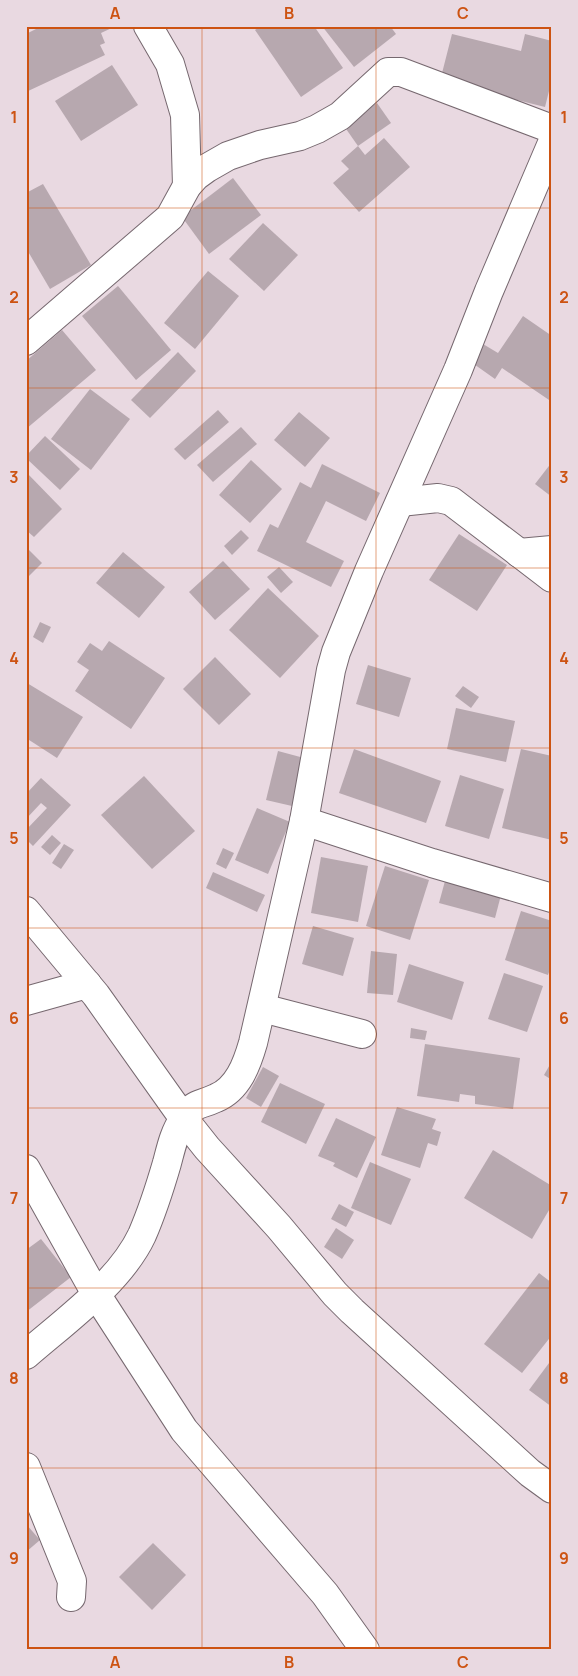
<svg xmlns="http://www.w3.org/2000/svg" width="578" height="1676" font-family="Manrope,sans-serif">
  <rect width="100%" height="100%" fill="#e9d9e1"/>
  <g fill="#b7a8af">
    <polygon points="42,26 116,26 101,33 105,43 100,45 105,55 26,92 26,34"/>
    <polygon points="261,26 314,26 343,68 301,97 255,30"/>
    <polygon points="322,26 390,26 396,34 354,67"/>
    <polygon points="452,34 521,51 525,34 552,41 552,79 545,107 440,81"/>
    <polygon points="112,65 138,105 81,141 55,101"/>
    <polygon points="377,103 391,123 358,146 344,126"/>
    <polygon points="384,138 410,167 359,212 333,183 349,169 341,161 358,146 365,155"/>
    <polygon points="233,178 261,215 209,254 182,217"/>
    <polygon points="43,184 91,265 50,289 26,248 26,193"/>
    <polygon points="263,223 298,255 264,291 229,259"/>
    <polygon points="208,271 239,296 195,349 164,323"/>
    <polygon points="118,286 171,350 136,380 82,316"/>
    <polygon points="523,316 552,336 552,402 502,368 495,379 471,362 483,344 498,353"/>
    <polygon points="62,330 96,370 26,429 26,361"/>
    <polygon points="178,352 196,371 150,418 131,400"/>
    <polygon points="90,389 130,419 91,470 51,439"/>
    <polygon points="218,410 229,422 185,460 174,449"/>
    <polygon points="299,412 330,438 305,467 274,440"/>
    <polygon points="241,427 257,444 213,482 197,465"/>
    <polygon points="45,436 80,469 60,490 26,458 26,456"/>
    <polygon points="251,460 282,489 250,523 219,495"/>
    <polygon points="552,462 552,497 535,484"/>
    <polygon points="322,464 380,493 366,521 326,501 306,542 344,561 331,587 257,551 270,524 278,528 300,482 311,488"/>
    <polygon points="26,472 62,509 34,537 26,530"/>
    <polygon points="241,530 249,538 232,555 224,546"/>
    <polygon points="459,534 507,565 477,611 429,580"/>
    <polygon points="28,549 42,563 26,579 26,550"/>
    <polygon points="123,552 165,587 139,618 96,583"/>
    <polygon points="223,561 250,589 215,620 189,592"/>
    <polygon points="279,567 293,582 281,593 267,577"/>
    <polygon points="268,588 319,636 280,678 229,630"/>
    <polygon points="40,622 51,627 43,643 33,637"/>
    <polygon points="109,641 165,678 131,729 75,691 89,670 77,662 90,643 102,651"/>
    <polygon points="215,657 251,694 219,725 183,689"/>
    <polygon points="368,665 411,678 399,717 356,704"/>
    <polygon points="27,683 83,717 57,758 26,738"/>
    <polygon points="463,686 479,697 471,708 455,696"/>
    <polygon points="456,708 515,721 506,762 447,749"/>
    <polygon points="354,749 441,781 426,823 339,793"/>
    <polygon points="521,749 552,756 552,840 502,828"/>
    <polygon points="278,751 304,758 292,806 266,800"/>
    <polygon points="460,775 504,789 489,839 445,826"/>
    <polygon points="144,776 195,831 152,869 101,815"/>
    <polygon points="41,778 71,805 33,846 26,839 26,830 47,808 41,803 26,819 26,794"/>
    <polygon points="257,808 290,822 268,874 235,860"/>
    <polygon points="52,835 61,843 50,855 41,847"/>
    <polygon points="64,844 74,850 61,869 52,863"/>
    <polygon points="223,848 234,853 226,869 216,864"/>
    <polygon points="321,857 368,866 358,922 311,913"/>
    <polygon points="385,866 429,880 410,940 366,926"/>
    <polygon points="213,872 265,895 257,912 206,888"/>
    <polygon points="445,881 501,895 495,918 439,903"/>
    <polygon points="521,911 552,921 552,963 548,975 505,960"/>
    <polygon points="313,926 354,938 343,976 302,964"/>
    <polygon points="371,951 397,954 393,995 367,993"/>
    <polygon points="409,964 464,982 452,1020 397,1002"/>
    <polygon points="504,973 543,986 527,1032 488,1019"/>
    <polygon points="411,1028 427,1031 425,1040 410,1038"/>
    <polygon points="425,1044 520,1058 513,1109 475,1104 475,1096 460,1094 459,1102 417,1096"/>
    <polygon points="552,1061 552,1080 544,1075"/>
    <polygon points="263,1067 279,1076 261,1107 246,1098"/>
    <polygon points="280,1083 325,1104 306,1144 261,1122"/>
    <polygon points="397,1107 436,1119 432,1129 441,1132 437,1146 428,1143 420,1168 381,1155"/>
    <polygon points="336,1118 376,1137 357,1178 333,1166 335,1163 318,1156"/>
    <polygon points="493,1150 552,1186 552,1205 532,1239 464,1198"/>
    <polygon points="370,1162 411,1179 391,1225 351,1208"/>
    <polygon points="339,1204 354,1212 346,1227 331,1219"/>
    <polygon points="336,1228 354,1240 342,1259 324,1247"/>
    <polygon points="41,1239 71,1277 26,1312 26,1250"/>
    <polygon points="539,1273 552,1283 552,1335 522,1373 484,1344"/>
    <polygon points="552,1359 552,1407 529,1390"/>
    <polygon points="26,1524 40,1540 26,1552"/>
    <polygon points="153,1543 186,1575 152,1610 119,1577"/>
  </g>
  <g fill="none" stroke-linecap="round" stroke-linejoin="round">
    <defs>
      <g id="street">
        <polyline points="148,26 170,64 185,115 187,186"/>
        <polyline points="26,341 170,217 187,186 196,176 207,168 228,156 260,145 300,136 317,129 340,116 388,72 401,72 552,129"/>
        <polyline points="400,502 438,498 451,501 552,578"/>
        <polyline points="519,553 552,550"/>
        <polyline points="304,821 432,863 552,898"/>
        <polyline points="26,911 96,995 184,1119 207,1148 279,1227 335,1294 352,1311 530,1473 552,1489"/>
        <polyline points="26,1001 87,984"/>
        <polyline points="262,1008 362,1034"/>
        <polyline points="26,1169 96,1294 184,1430 325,1594 365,1650"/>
        <path d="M26 1355C65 1321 120 1282 142 1235 152 1212 160 1187 167 1163 171 1148 174 1133 183 1120 197 1100 197 1107 216 1098 238 1089 247 1064 253 1043L304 821 331 670 336 652 369 571 458 370 489 291 552 143"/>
        <polyline points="26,1467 72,1581 71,1597"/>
      </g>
    </defs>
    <use href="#street" stroke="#76686f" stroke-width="30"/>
    <use href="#street" stroke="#fff" stroke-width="28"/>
  </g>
  <path fill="none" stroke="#cd5312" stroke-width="1" stroke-opacity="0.55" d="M202 26V1650M376 26V1650M26 208H552M26 388H552M26 568H552M26 748H552M26 928H552M26 1108H552M26 1288H552M26 1468H552"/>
  <rect width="578" height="1676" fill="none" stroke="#e9d9e1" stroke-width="55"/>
  <rect x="28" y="28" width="522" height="1620" fill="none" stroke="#cd5312" stroke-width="2"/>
  <g font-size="16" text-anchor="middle" font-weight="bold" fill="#cd5312">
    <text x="115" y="19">A</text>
    <text x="289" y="19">B</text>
    <text x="463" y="19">C</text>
    <text x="14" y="123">1</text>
    <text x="564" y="123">1</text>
    <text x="14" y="303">2</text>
    <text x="564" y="303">2</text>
    <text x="14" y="483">3</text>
    <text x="564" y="483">3</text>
    <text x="14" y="664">4</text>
    <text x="564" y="664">4</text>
    <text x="14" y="844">5</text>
    <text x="564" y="844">5</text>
    <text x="14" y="1024">6</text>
    <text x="564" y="1024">6</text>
    <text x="14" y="1204">7</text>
    <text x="564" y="1204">7</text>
    <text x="14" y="1384">8</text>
    <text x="564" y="1384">8</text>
    <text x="14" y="1564">9</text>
    <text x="564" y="1564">9</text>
    <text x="115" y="1668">A</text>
    <text x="289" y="1668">B</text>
    <text x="463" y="1668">C</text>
  </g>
</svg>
